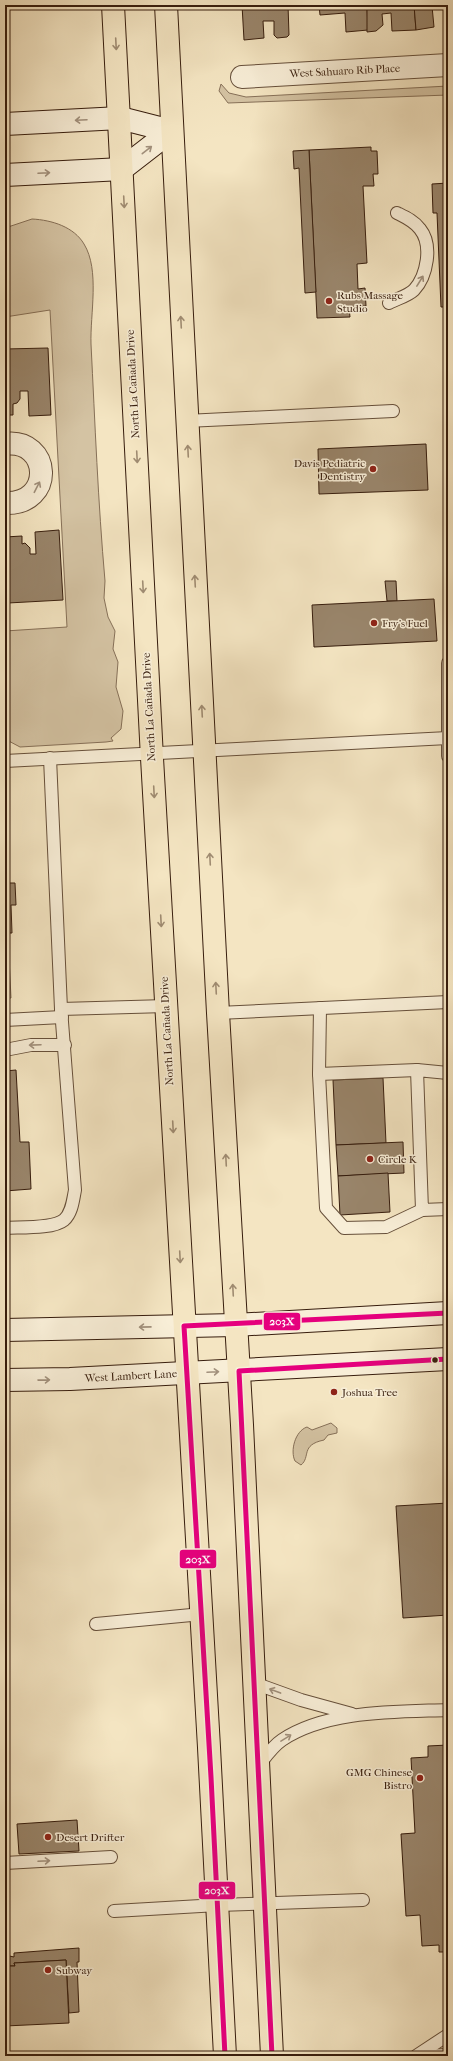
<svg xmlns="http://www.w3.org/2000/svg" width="453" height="2061" font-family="'IM FELL French Canon',serif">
  <rect width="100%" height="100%" fill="#f4e5c2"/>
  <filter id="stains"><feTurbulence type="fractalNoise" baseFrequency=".005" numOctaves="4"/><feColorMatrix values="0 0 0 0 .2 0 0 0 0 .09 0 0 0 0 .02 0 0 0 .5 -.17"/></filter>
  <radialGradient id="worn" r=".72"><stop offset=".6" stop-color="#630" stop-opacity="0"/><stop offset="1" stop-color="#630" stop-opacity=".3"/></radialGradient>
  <g fill="#d4c3a3" stroke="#867058">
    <polygon points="221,84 229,93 246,97 448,86 448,95 228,103 219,91"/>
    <path d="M32 219C52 220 74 227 84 244 100 270 90 314 91 344 95 423 98 502 105 581L104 598 108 617 115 631 113 649 118 662 116 687 123 711 121 729 111 738 113 741 106 742 20 747 5 739V631L67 627 50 310 5 317V228Z"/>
    <polygon points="5,938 8,938 11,998 5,998"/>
    <path d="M331 1423 337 1428V1433L328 1435 324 1440C300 1445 311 1457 301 1465L295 1461C290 1451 295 1431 307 1427L312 1430Z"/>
  </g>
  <g fill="#99856b" stroke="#371d0d">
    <polygon points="242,5 288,5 289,35 287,37 277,38 274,35 274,21 263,21 264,38 244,40"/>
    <polygon points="319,5 367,5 368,30 346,32 345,13 320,15"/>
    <polygon points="367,5 414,5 416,30 392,31 391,13 382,14 383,25 376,31 367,32"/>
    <polygon points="414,5 448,5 432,6 434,27 416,30"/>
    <polygon points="371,147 371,151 377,151 378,174 373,174 374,186 363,186 367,263 357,264 358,289 365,288 366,306 349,307 350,317 317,318 309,150"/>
    <polygon points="309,150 316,292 305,293 299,168 294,169 293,151"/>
    <polygon points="448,183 448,340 446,307 441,307 437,213 433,213 432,184"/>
    <polygon points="48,348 51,415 29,416 28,391 20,391 20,399 17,403 13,404 13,415 5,415 5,349"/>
    <polygon points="426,444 428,490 319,494 318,449"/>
    <polygon points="59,530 63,600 8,603 5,537 22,536 22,544 25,543 30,548 30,554 36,554 35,532"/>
    <polygon points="385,581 396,581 397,601 387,601"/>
    <polygon points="434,599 437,641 314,647 312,605"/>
    <polygon points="5,809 7,809 9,883 15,883 16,905 11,905 12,933 5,933"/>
    <polygon points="16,1070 20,1142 29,1142 31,1189 5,1191 5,1071"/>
    <polygon points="383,1078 386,1143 336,1145 333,1080"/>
    <polygon points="403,1142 404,1173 338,1176 336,1145"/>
    <polygon points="388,1173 390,1212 340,1215 338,1176"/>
    <polygon points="448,1503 448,1615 403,1618 396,1506"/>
    <polygon points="448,1745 448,1952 439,1952 439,1945 422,1946 420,1915 406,1916 401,1834 415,1833 411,1758 428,1757 428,1746"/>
    <polygon points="77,1820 79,1851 19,1854 17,1824"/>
    <polygon points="79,1948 79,1962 77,1962 79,2012 69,2013 66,1960 14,1963 15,1966 5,1966 5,1955 14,1957 14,1953"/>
    <polygon points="66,1960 69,2023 5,2026 5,1966 15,1966 14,1963"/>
  </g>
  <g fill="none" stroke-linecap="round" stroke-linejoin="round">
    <defs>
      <g id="lane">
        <path d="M389 303C396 299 408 296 414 290 427 276 433 245 420 229 414 221 405 217 397 213"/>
        <polyline points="186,421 393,411"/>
        <polyline points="448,663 448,756"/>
        <polyline points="5,761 448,738"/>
        <polyline points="320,1008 319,1074 326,1208 344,1228 386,1227 422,1210"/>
        <polyline points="61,1009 166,1006"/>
        <polyline points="218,1013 448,1002"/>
        <polyline points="5,1020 62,1017"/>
        <polyline points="5,1050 31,1045 65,1045"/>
        <polyline points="448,1073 417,1070 422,1210 448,1209"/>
        <polyline points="319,1074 417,1070"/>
        <path d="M5 1228C20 1227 53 1229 64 1220 72 1213 73 1200 75 1190L61 1009 50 758"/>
        <polyline points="96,1624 202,1614"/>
        <polyline points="254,1683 301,1700 352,1714"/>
        <path d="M259 1765C266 1756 273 1746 282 1740 327 1710 396 1712 448 1710"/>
        <polyline points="5,1863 111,1857"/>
        <polyline points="114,1911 218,1905 363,1900"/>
        <polyline points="416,2056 448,2035"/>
        <polyline points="418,2056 448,2055"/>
      </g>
      <g id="street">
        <polyline points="242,77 448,65"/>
        <path d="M5 444C51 438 55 505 5 503"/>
      </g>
      <g id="secondary">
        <polyline points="5,124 120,118 171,131"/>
        <polyline points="5,175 122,169 171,131"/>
        <polyline points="5,1330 235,1325 448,1313"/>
        <polyline points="5,1380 70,1379 448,1359"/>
      </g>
      <g id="primary">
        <path d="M113 5C127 256 138 507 152 758 176 1190 204 1623 225 2056"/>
        <polyline points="166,5 218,1013 242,1425 272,2056"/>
      </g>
    </defs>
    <use href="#lane" stroke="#664f3a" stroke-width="14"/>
    <use href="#street" stroke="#664f3a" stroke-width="24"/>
    <use href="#secondary" stroke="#371d0d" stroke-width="24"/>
    <use href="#primary" stroke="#371d0d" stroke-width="24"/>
    <use href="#lane" stroke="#f8eed7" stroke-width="12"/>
    <use href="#street" stroke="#f8eed7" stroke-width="22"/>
    <use href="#secondary" stroke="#f8eed7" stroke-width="22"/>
    <use href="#primary" stroke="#f4e5c2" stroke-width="22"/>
    <defs>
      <g id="bus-1">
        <polyline points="225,2056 211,1777 184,1326 448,1313"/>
        <polyline points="272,2056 239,1371 448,1359"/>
      </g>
    </defs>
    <use href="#bus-1" stroke="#f8eed7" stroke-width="8"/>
    <use href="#bus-1" stroke="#e5007d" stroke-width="5"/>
  </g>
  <defs><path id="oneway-shaft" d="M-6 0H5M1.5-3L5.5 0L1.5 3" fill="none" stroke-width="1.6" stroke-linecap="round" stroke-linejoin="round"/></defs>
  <g stroke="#9f8b71">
    <use href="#oneway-shaft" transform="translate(116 44) rotate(87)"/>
    <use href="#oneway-shaft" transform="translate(124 202) rotate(87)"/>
    <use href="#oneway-shaft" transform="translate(181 322) rotate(-93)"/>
    <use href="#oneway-shaft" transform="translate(188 451) rotate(-93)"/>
    <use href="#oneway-shaft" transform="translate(137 457) rotate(87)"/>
    <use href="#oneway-shaft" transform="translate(195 581) rotate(-93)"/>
    <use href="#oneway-shaft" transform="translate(143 587) rotate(87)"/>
    <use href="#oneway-shaft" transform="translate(202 711) rotate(-93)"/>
    <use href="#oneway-shaft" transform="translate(154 792) rotate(87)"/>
    <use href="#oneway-shaft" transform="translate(210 859) rotate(-93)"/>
    <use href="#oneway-shaft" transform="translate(161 921) rotate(87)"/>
    <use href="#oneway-shaft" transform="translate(216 988) rotate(-93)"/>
    <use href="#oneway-shaft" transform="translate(173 1127) rotate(87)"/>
    <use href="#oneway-shaft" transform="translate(226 1160) rotate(-93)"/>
    <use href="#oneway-shaft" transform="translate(180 1257) rotate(87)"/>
    <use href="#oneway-shaft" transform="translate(233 1290) rotate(-93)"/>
  </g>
  <g stroke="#a1907c">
    <use href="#oneway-shaft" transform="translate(81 120) rotate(177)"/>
    <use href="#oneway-shaft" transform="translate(147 150) rotate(-38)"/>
    <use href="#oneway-shaft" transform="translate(44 173) rotate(-3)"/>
    <use href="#oneway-shaft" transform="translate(420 281) rotate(-58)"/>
    <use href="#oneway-shaft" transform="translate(37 487) rotate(-63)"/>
    <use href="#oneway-shaft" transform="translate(35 1045) rotate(178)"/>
    <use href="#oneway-shaft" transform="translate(145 1327) rotate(179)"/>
    <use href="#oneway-shaft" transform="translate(213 1372) rotate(-3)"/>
    <use href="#oneway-shaft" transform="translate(44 1380) rotate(-1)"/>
    <use href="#oneway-shaft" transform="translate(275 1691) rotate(-160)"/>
    <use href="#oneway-shaft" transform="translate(286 1738) rotate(-32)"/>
    <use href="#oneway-shaft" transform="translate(44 1861) rotate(-3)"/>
  </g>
  <g fill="#8f2418" stroke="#f8eed7" stroke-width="1.5">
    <circle cx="329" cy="301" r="4"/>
    <circle cx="373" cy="469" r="4"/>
    <circle cx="374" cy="623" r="4"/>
    <circle cx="370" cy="1159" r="4"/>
    <circle cx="334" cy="1392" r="4"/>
    <circle cx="420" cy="1778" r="4"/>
    <circle cx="48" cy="1837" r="4"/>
    <circle cx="48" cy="1970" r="4"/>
  </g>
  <circle fill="#371d0d" stroke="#f8eed7" stroke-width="1.5" cx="435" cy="1360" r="3.5"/>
  <g text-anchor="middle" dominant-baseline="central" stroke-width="3" stroke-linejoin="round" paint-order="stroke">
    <g font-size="11" fill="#371d0d" stroke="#f8eed7">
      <text transform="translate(345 71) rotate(-3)">West Sahuaro Rib Place</text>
      <text transform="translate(133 384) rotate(-93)">North La Cañada Drive</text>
      <text transform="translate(149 707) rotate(-93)">North La Cañada Drive</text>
      <text transform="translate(167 1031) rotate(-93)">North La Cañada Drive</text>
      <text transform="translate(131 1376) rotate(-3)">West Lambert Lane</text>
    </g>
    <g font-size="11" fill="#371d0d" stroke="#f8eed7" text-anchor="start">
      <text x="337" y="295">Rubs Massage<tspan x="337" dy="13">Studio</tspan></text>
      <text x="365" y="463" text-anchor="end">Davis Pediatric<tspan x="365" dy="13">Dentistry</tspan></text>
      <text x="382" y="623">Fry's Fuel</text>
      <text x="378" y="1159">Circle K</text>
      <text x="342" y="1392">Joshua Tree</text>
      <text x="412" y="1772" text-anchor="end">GMG Chinese<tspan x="412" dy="13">Bistro</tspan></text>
      <text x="56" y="1837">Desert Drifter</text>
      <text x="56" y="1970">Subway</text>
    </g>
  </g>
  <g stroke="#f8eed7" stroke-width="1.5">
    <rect x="263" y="1312" width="38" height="19" rx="4" fill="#e5007d"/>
    <rect x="179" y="1549" width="38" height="20" rx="4" fill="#e5007d"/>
    <rect x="198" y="1881" width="38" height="19" rx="4" fill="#e5007d"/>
  </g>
  <g font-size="11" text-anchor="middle" font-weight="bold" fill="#fff">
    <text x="282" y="1325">203X</text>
    <text x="198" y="1563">203X</text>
    <text x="217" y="1894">203X</text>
  </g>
  <rect width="453" height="2061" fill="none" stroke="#f4e5c2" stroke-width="20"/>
  <rect x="6" y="6" width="441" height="2049" fill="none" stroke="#371d0d" stroke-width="2"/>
  <rect x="10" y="10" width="433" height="2041" fill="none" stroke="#371d0d"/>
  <rect width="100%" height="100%" filter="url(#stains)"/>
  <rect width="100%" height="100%" fill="url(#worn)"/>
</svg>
